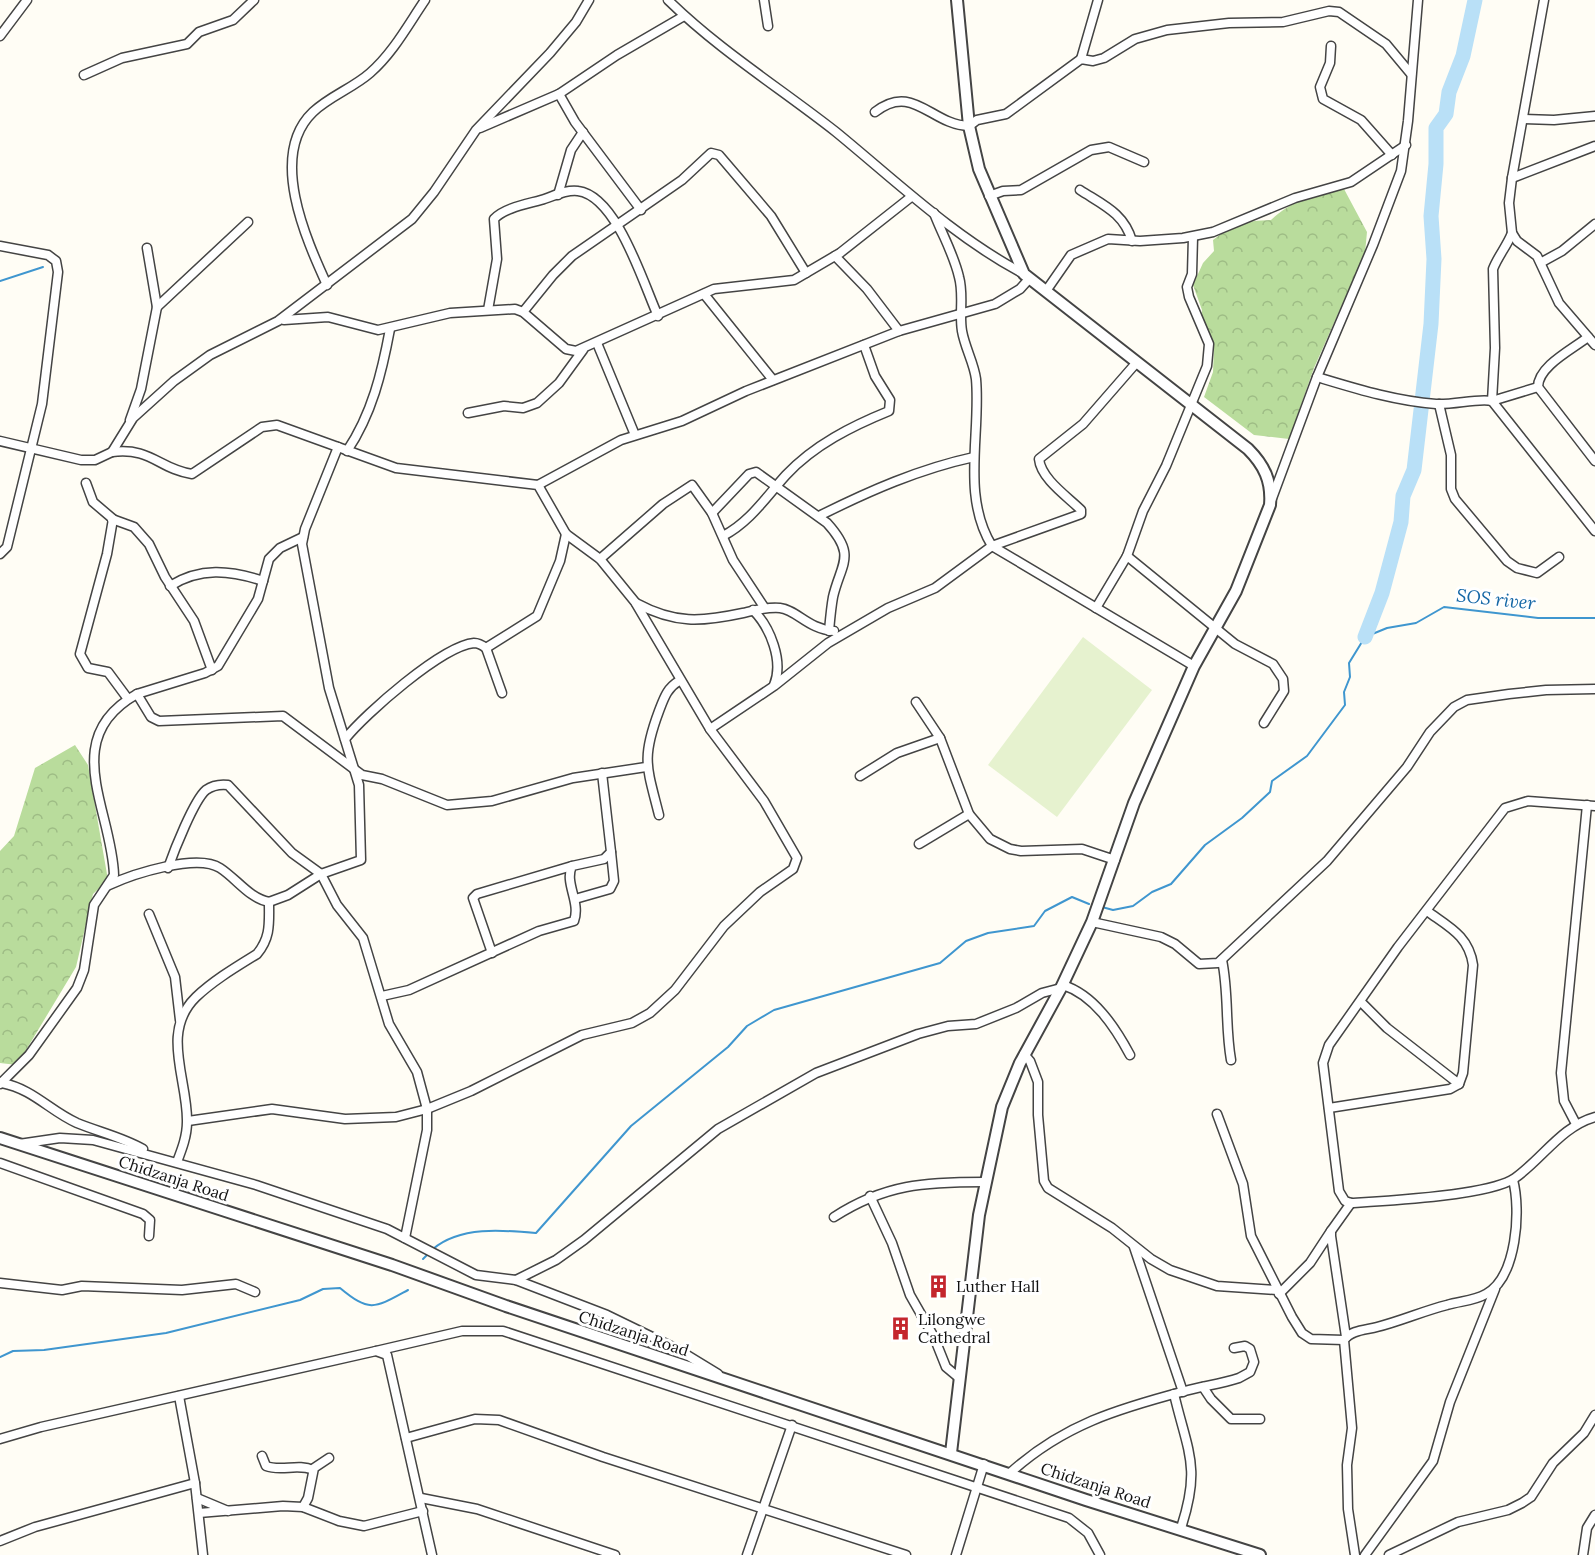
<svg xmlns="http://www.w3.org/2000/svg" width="1595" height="1555" font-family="Lora,serif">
  <defs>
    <pattern id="forest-crowns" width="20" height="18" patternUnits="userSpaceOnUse" patternTransform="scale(1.5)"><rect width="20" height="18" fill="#b9dc9c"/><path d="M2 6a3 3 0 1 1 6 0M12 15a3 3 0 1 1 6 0" fill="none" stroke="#9ebc85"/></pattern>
  </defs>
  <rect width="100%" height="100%" fill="#fffdf5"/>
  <g fill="url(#forest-crowns)">
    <path d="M1344 189 1367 232 1365 253 1314 368 1289 439 1254 435 1204 397 1213 372 1214 349 1201 321 1202 310 1193 285 1203 263 1214 251 1213 240C1235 223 1243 221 1271 220 1292 200 1315 194 1344 189Z"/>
    <polygon points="75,745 88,765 108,880 93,894 76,967 17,1065 0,1063 0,851 14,836 35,768"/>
  </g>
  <polygon fill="#e6f2cf" points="1083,637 1152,690 1057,817 988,765"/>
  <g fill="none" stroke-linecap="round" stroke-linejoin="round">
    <g stroke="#3f96cf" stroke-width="2">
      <polyline points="0,281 43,267"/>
      <polyline points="1102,907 1113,910 1133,906 1152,892 1171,884 1205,845 1242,818 1270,792 1272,781 1307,756 1345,705 1344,692 1350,677 1349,663 1365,637 1387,628 1416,623 1444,607 1538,618 1595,618"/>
      <path d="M433 1249C460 1226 503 1230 536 1233L631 1126 728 1047 747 1026 774 1010 940 963 966 941 988 933 1034 926 1045 911 1072 897 1089 904"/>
      <polyline points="423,1259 429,1253"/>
      <path d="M0 1357 13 1351 44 1350 166 1333 300 1300 323 1289 340 1288C370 1313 375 1308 408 1290"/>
    </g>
    <polyline stroke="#b9e0f7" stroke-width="15" points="1365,637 1382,593 1401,522 1403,496 1414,470 1431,324 1434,259 1431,216 1436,164 1436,128 1446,114 1449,92 1463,56 1475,0"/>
    <defs>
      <g id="minor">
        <path d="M668 0C719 50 780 88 836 132 897 182 954 237 1024 274"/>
        <polyline points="764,0 768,26"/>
        <polyline points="1544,0 1512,178 1509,203 1512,233 1517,241 1537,256 1559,303 1595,345"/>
        <polyline points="0,36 27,0"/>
        <polyline points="1331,46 1330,63 1320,87 1323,99 1361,120 1392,155"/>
        <polyline points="1081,59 1098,0"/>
        <polyline points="84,75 122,58 187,44 199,32 233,20 254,0"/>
        <polyline points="559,94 575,122 641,210"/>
        <path d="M875 112C913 82 931 125 969 126L977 120 1006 114 1081 59 1093 61 1104 58 1135 39 1167 30 1229 23 1283 22 1329 11 1339 12 1386 44 1411 74"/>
        <polyline points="1524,119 1554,120 1595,116"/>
        <polyline points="480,128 559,94 617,55 684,16"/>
        <polyline points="1512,178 1595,146"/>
        <path d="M1080 190C1103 205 1124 213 1132 241"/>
        <polyline points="558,195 571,150 583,132"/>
        <polyline points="989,196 1003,191 1021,190 1091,150 1109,147 1144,162"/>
        <path d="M934 213C942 234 954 255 959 277 964 295 959 313 962 331 965 348 974 363 976 379 981 434 961 496 992 546L1194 666"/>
        <polyline points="0,246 48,255 56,261 58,272 42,404 7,547 0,554"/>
        <polyline points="835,256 867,289 899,331"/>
        <polyline points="1542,262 1562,251 1595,224"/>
        <path d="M327 285C306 239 268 155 313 112 330 96 353 88 370 73 393 53 408 25 425 0"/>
        <polyline points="1046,291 1071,255 1108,239 1140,241 1183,238 1213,232 1295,198 1351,182 1406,145"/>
        <polyline points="704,294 773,380"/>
        <polyline points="157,307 248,222"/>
        <path d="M488 310 497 259 494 219C504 208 527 204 541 200 552 197 566 189 578 191 617 196 643 283 658 316"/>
        <polyline points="523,312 553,275 572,256 682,180 711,153 719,155 771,216 806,273"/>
        <polyline points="284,320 328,317 378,330 450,313 515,309 523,312 566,349 576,351 714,289 794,280 840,253 911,197"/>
        <path d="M1588 337C1573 349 1538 366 1538 387L1595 461"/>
        <polyline points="597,343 635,435"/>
        <path d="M1317 377C1357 389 1395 401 1436 404 1454 405 1478 398 1492 401L1595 531"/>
        <path d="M1492 401 1495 348 1493 269C1498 256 1507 246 1512 233"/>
        <polyline points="1492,401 1538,387"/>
        <polyline points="1439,404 1451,455 1451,489 1455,499 1507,561 1517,568 1537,573 1559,557"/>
        <polyline points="468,413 504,406 523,408 537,403 559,383 583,350"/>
        <polyline points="130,420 141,389 157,307 147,248"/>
        <polyline points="0,441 81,460 95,460 112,452 133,418 174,381 210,355 278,321 412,219 434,192 476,130 550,53 576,22 589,0"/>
        <path d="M347 451C372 414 382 372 390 329"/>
        <path d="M112 452C151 447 159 469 192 474L262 427 277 425 396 468 538 485 566 534 600 559 635 602 710 729 764 801 797 858 793 869 760 892 724 926 675 990 650 1013 632 1023 582 1035 471 1091 427 1109 396 1117 345 1119 272 1109 188 1121"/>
        <polyline points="86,483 93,502 113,519 107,554 80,654 88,668 108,672 128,699"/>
        <polyline points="538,485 621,440 682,421 746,391 899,331 995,304 1020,289 1029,279"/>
        <polyline points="1271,501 1317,377 1373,245 1401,171 1408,121 1418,0"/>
        <path d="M712 513 749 474 756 472 827 523C857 556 841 563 833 597 831 608 830 620 829 631"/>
        <path d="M819 516C869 491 919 469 974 457"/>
        <polyline points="112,519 134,527 149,544 165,577 194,621 212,670"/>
        <path d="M723 536C750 522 766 497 786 475 814 445 852 426 889 411L890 400 875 376 864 345"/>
        <polyline points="1127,556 1235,644 1273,664 1283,679 1284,691 1264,723"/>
        <polyline points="600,559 663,504 692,485 712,513 733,560 764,607"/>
        <path d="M170 586C200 567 230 570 263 581"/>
        <path d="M636 603C675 624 701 622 743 613 756 610 766 607 780 608 797 610 808 629 834 631"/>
        <polyline points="1096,608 1127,556 1143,511 1166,466 1207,366 1209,344 1189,297 1187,287 1192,274 1193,237"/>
        <path d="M753 610C770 627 784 661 774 685"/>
        <polyline points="486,648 537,616 560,561 566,534"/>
        <polyline points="137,694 151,717 159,721 283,716 362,775 382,779 447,805 492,801 573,778 646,767"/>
        <polyline points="916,702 940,738 969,814 990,839 1010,849 1021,851 1082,849 1115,860"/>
        <path d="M710 729 774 686 828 643 888 608 935 588 992 546 1081 514V510C1068 497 1041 479 1039 459L1083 424 1137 362"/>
        <path d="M345 739C365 714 442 646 474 643 479 643 482 645 486 648L502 693"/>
        <polyline points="860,776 897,753 940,738"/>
        <path d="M1595 806 1528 801 1505 808 1398 947 1329 1045 1323 1063 1339 1191 1345 1201 1351 1203C1385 1201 1489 1196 1515 1178 1542 1159 1562 1126 1595 1117"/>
        <path d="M659 815C647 767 641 759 659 711 664 698 667 688 679 681"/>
        <polyline points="919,844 969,814"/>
        <path d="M168 868C174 851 194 800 206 790 213 785 219 784 228 785L292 853 321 874 337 905 363 938 389 1024 417 1072 427 1109V1130L405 1238"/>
        <path d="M109 885C133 874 197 853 220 868 237 879 249 898 269 902L288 895 321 874 361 860 359 785 329 688 302 544 305 529 338 447"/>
        <polyline points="575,899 610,889 614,881 611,852"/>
        <polyline points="149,914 175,977 180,1020"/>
        <polyline points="1092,922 1161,937 1175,944 1199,964 1218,963 1327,861 1407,767 1430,732 1454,707 1467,700 1509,694 1546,690 1595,689"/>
        <polyline points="492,953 473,898 477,894 572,866"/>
        <path d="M1222 960C1229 994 1225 1026 1231 1060"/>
        <path d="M1063 985C1094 995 1115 1027 1130 1055"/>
        <path d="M382 996 409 990 539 931 574 921C581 902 564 883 572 866L604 859 611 852 602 773"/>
        <polyline points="1361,1002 1387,1028 1459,1084"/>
        <polyline points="1024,1054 1030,1061 1038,1082 1038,1115 1044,1181 1048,1188 1112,1228 1151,1259 1170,1270 1217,1286 1277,1290"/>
        <path d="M2 1083C33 1089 50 1111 77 1123 99 1132 122 1137 143 1149"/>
        <path d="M0 1084 29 1055 77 988 84 970 94 905 114 875C112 810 58 738 137 694L205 673 218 666 258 599 269 559 280 548 303 537"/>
        <path d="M1329 1108 1450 1089 1459 1084 1463 1073 1473 965C1469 936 1449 927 1427 911"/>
        <polyline points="1217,1114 1243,1184 1251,1236 1292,1317 1302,1333 1311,1339 1344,1340"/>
        <polyline points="1576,1124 1564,1101 1561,1073 1587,805"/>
        <polyline points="19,1144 60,1138 93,1140 256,1185 387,1229 476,1275 516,1280 607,1315 677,1349 718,1374"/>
        <path d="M177 1162C182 1149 187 1136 187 1122 188 1080 160 1032 196 997 214 980 236 967 257 954 271 937 269 923 269 902"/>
        <polyline points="0,1163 143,1214 150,1220 149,1236"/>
        <polyline points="870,1196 892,1243 910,1295 934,1337 946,1367 958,1377"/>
        <path d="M834 1217C885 1184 925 1182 984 1182"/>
        <polyline points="1134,1247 1183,1392"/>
        <polyline points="516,1280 556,1260 584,1240 718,1129 816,1073 918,1034 948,1026 976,1024 1016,1008 1042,993 1061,988"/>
        <polyline points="0,1283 62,1290 82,1286 182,1290 236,1284 255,1292"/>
        <polyline points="1279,1294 1310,1263 1331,1231"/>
        <polyline points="1346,1337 1331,1236 1331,1231 1351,1203"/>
        <polyline points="376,1351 462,1331 503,1331 1069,1518 1088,1533 1100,1555"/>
        <polyline points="1203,1387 1211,1399 1231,1419 1260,1419"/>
        <path d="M1174 1394C1188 1453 1201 1467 1181 1528"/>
        <polyline points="179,1396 195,1483 203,1555"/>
        <polyline points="406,1438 475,1419 499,1420 603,1457 906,1555"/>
        <polyline points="0,1439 41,1427 376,1351 387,1355 432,1555"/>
        <path d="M262 1456 266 1466C281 1472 298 1463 313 1470"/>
        <path d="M1010 1473C1063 1425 1117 1409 1185 1391 1203 1386 1221 1384 1239 1378L1250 1372 1254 1362 1250 1349 1245 1346 1234 1348"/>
        <polyline points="197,1498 228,1511"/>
        <polyline points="421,1498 477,1509 615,1555"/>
        <polyline points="303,1507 308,1498 314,1468 329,1458"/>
        <polyline points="199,1513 283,1506 303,1507 339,1521 364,1526 423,1511"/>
        <polyline points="0,1541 35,1527 195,1483"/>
        <polyline points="747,1555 792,1425"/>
        <polyline points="956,1555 984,1464"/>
        <path d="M1355 1555 1348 1509 1347 1465 1352 1428 1344 1340C1351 1330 1366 1330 1377 1327 1401 1321 1423 1311 1447 1305 1460 1301 1474 1301 1486 1294 1517 1277 1521 1210 1513 1180"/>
        <polyline points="1365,1555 1433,1461 1450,1402 1495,1289"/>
        <polyline points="1389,1555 1458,1522 1508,1510 1522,1503 1531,1497 1553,1463 1584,1433 1595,1415"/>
        <polyline points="1583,1555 1587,1528 1595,1515"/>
      </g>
      <g id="tertiary">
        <polyline points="0,1138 392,1265 506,1306 1086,1500 1260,1555"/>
        <path d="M951 1453 979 1215 1002 1107 1020 1063 1061 988 1092 922 1134 803 1194 666 1236 591 1270 505C1272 481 1264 465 1248 449L1024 274 979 169 969 126 957 0"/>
      </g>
    </defs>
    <use href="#minor" stroke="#444" stroke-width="11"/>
    <use href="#tertiary" stroke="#444" stroke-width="14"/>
    <use href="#minor" stroke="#fff" stroke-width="8"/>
    <use href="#tertiary" stroke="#fff" stroke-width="10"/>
  </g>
  <defs>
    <symbol id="building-bare" viewBox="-9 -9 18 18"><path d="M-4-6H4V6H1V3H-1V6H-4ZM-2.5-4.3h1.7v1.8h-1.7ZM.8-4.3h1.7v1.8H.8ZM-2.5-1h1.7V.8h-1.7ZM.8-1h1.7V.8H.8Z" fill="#c4262e" stroke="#fff" stroke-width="2.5" paint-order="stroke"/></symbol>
  </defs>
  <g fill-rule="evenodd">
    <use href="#building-bare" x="922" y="1270" width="33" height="33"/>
    <use href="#building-bare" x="884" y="1312" width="33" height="33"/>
  </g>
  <g text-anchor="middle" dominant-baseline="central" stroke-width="6" stroke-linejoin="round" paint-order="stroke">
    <g font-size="16" fill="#111" stroke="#fff">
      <text transform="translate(174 1178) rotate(18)">Chidzanja Road</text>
      <text transform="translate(634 1333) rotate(18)">Chidzanja Road</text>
      <text transform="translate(1096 1485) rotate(18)">Chidzanja Road</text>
    </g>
    <g font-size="16" fill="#111" stroke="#fff" text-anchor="start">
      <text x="956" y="1286">Luther Hall</text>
      <text x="918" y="1319">Lilongwe<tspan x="918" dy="18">Cathedral</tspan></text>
    </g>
    <g font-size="18" font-style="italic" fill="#1768a6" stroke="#fff">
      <text transform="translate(1496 599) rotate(6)">SOS river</text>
    </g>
  </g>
</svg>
